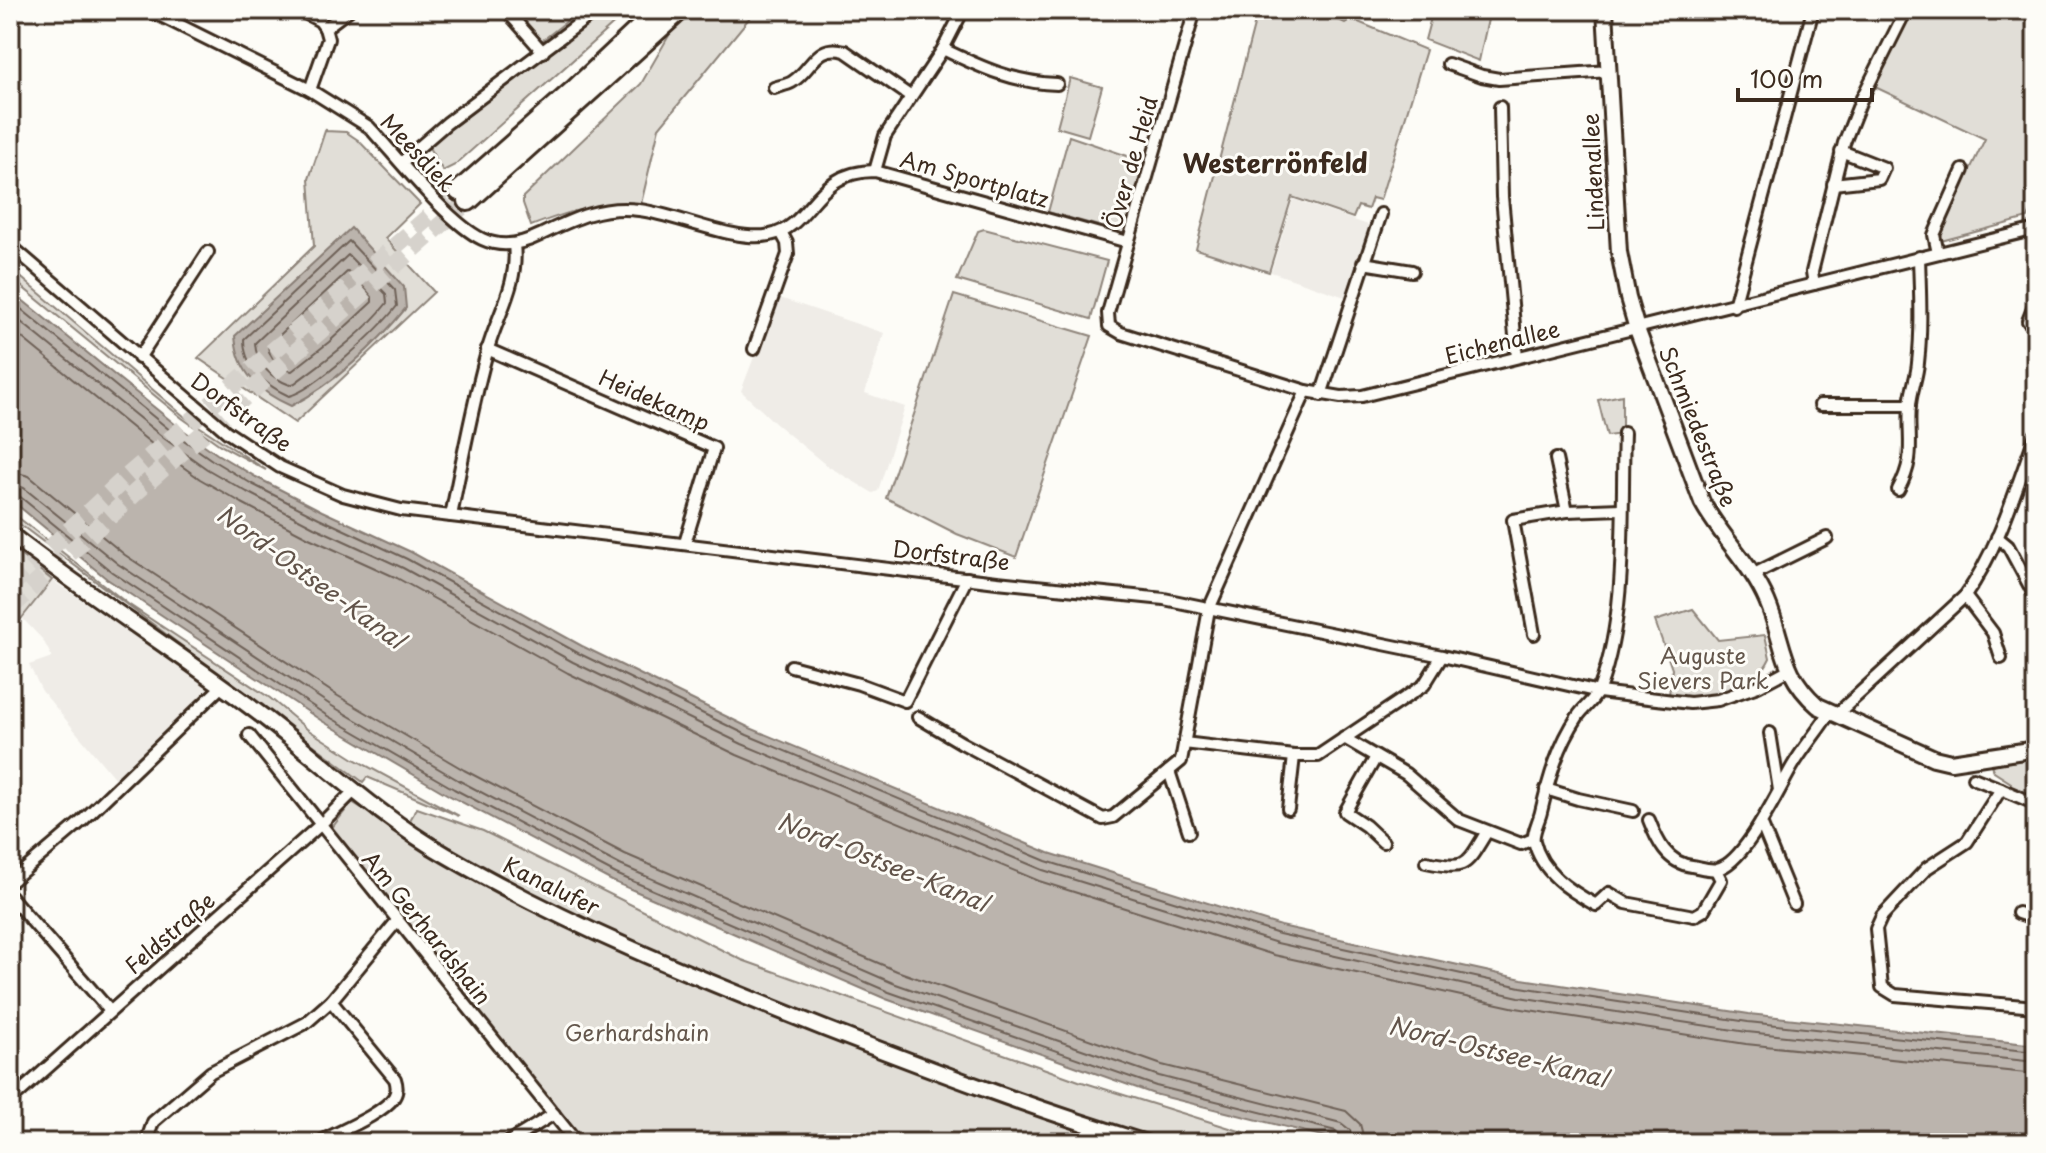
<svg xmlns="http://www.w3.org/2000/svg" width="2046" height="1153" font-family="'Playpen Sans',sans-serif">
  <rect width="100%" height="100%" fill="#fdfcf7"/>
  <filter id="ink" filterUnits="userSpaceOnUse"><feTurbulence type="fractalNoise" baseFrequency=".0125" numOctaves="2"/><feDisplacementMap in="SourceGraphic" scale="16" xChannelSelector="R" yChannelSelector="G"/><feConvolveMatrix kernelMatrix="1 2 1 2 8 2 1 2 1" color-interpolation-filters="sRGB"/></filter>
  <g filter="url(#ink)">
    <g fill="#efece7">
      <polygon points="1293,199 1371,226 1348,298 1271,272"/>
      <polygon points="777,297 884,333 865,393 905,407 878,491 873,493 826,465 776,424 741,391"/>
      <polygon points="52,580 206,685 208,695 116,780 42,691 29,665 52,657 43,640 23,619"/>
    </g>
    <g fill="#e1ded7" stroke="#8e847a" stroke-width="2">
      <polygon points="510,10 581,10 539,43"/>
      <polygon points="604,10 629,10 455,165 443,171 428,146 567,41"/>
      <path d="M690 10H756L659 128 641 204C597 203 572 210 531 226L523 203V197L641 84 675 25Z"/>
      <polygon points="1258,10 1336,10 1337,19 1345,23 1351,19 1426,50 1380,200 1372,198 1368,209 1358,206 1353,218 1292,197 1269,272 1196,249"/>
      <polygon points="1433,10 1490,10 1479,61 1425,40"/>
      <polygon points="1912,10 2036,11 2036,200 2028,218 1941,241 1938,235 1985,139 1875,87"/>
      <polygon points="1070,78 1102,87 1088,136 1057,127"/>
      <polygon points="326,128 326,131 346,132 358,140 420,204 385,238 434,292 295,423 198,358 314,246 309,179"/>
      <polygon points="1069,136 1145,162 1125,227 1117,231 1048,212"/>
      <polygon points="984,229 1107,261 1091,319 957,280 978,231"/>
      <polygon points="10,268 185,417 266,470 220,445 182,418 10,277"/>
      <polygon points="954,295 1092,336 1016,557 957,534 886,498"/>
      <polygon points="1622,395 1622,434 1607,436 1598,400"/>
      <polygon points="10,511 128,604 270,698 307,729 354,759 459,816 367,777 363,782 10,517"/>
      <polygon points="10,547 52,580 10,633"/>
      <path d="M1693 609 1718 640 1765 635 1770 658C1753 695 1705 700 1669 695L1672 669 1655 621Z"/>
      <polygon points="2029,759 2036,761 2036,799 2010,787 2011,783 1994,772 1991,765"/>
      <polygon points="352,802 402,834 417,808 483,831 742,960 1079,1081 1278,1143 584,1143 328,833"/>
    </g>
    <g fill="#bbb4ad" stroke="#887d74" stroke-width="2">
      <path d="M351 228 404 287 406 308C376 345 334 384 291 406 259 392 238 373 235 336Z"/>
      <polygon points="10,290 176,425 217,454 256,477 322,511 411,552 582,646 750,728 1049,853 1281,926 1522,979 1749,1014 2036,1045 2036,1143 1350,1143 1154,1094 886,999 612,881 450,796 322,721 107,579 10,499"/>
    </g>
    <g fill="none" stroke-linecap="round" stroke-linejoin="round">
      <g stroke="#6e6157" stroke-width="2">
        <path d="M349 241 395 290 397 306C380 328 315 390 289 396 265 385 244 368 244 339Z"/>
        <path d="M348 255 386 294 387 303C362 335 327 359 295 383L290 385C271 378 256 364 255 343Z"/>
        <path d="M347 272 351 273 372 297V302L329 342 292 371C280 370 269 358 268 346Z"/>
        <polyline points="10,300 171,431 212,460 252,484 319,518 407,559 578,653 747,735 1046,861 1279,934 1521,987 1748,1022 2036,1052"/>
        <polyline points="10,313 165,439 207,469 247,492 314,527 403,568 573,662 742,744 1043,870 1277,943 1519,997 1747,1032 2036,1062"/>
        <polyline points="10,328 158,449 200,479 242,503 309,538 397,578 568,673 737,755 1039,881 1274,955 1516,1008 1746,1044 2036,1074"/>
        <polyline points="10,471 29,476 125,555 338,696 464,770 625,854 897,971 1162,1065 1346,1111 1360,1124 1365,1143"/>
        <polyline points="10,483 24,488 118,564 332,706 458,780 620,865 893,983 1159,1076 1341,1123 1350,1130 1353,1143"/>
        <polyline points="10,493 18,495 112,572 326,715 454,789 616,874 889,992 1156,1086 1336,1131 1342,1136 1343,1143"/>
      </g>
      <g stroke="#d6d2cc" stroke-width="18" stroke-dasharray="18 9" stroke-linecap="butt">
        <polyline points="10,586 122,481 459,191"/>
        <polyline points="10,608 135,493 468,201"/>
      </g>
      <defs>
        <g id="street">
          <path d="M149 10 310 90 369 127C396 156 448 223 482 239 501 248 522 244 540 235 573 219 601 205 639 210 676 214 735 243 770 235 813 226 813 171 875 171L1128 242"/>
          <polyline points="299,10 320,21 325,28"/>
          <polyline points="506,10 543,52"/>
          <polyline points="1195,10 1108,313 1109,326 1121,333 1306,391 1341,397 1362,396 2036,229"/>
          <polyline points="325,28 349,10"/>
          <path d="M943 49C980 67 1015 83 1057 84"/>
          <polyline points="1448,64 1482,76 1499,79 1609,71"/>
          <path d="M774 88C779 86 787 85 792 82 813 69 815 43 845 51L910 96"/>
          <polyline points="310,90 328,39 325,28"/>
          <polyline points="1500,107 1502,197 1517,357"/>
          <polyline points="402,162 447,123 597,10"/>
          <polyline points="875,171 885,136 943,49 963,10"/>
          <polyline points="1833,184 1879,179 1884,168 1841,151"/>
          <polyline points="10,245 227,432 280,467 343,495 401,510 997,582 1164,599 1442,656 1599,692 1690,703 1718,700 1758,686 1788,670"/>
          <polyline points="1938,253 1934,235 1963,170"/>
          <polyline points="1363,263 1412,271"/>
          <polyline points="1814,284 1812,272 1844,143 1861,100 1906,10"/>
          <polyline points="1734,306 1813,10"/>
          <polyline points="2028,321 2036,301"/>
          <polyline points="487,349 714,448 685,543"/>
          <polyline points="754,349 788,254 787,243 781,232"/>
          <polyline points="139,358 208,252"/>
          <polyline points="1321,395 1381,214"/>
          <polyline points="1820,405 1910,405"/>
          <path d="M1624 433C1621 513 1628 612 1600 687 1596 699 1585 706 1578 716 1558 746 1549 778 1541 812 1539 821 1532 833 1534 841 1541 872 1570 891 1596 905L1609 893 1626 903 1694 916 1703 911 1721 880 1716 870"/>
          <polyline points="1556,459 1567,511"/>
          <path d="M1898 490C1917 456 1907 439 1910 405 1911 391 1917 377 1918 363 1922 327 1920 292 1919 257"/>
          <path d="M451 516C462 461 472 406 487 352 497 315 519 284 514 245"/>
          <polyline points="1997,537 2008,546 2036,598"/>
          <polyline points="1752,575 1827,538"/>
          <polyline points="1965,596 1993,633 2001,658"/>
          <polyline points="1534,634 1513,520 1567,511 1621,509"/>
          <polyline points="791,666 859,684 905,701 967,578"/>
          <path d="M1836 715 1965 596C1999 548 2016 488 2036 434"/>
          <polyline points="918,717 962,743 1103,819 1113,817 1181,761 1209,609 1306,391"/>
          <polyline points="1770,733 1779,790"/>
          <polyline points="249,735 577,1143"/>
          <polyline points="1344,738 1406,774 1459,820 1521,844 1533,839"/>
          <polyline points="1184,743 1294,756 1318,756 1424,685 1442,656"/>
          <polyline points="1376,757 1345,812 1366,826 1383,842"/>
          <polyline points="1169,771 1189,832"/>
          <polyline points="1973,778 2001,789"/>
          <polyline points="1546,789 1578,799 1633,811"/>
          <polyline points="2036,804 2001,789 1967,842 1927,868 1882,916 1876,929 1882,987 1895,995 2036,1007"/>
          <polyline points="1288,809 1294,756"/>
          <path d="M1649 820C1657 841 1667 863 1692 866 1699 867 1710 871 1717 869 1744 864 1778 791 1792 767 1803 748 1818 731 1830 712"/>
          <polyline points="1761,823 1794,904"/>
          <path d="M1426 862C1467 870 1465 867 1486 833"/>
          <polyline points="10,882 82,821 221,687"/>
          <polyline points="10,896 110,1011"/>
          <polyline points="2018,913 2036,919"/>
          <polyline points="10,1101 320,825 353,792"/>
          <polyline points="151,1143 148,1137 153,1122 211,1072 306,1023 331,1001 397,921"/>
          <path d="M318 1143C337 1132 382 1115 394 1097 398 1091 397 1085 395 1079L331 1001"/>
          <polyline points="507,1143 554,1114"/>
        </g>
        <g id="secondary">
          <path d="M1605 10 1619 252 1628 298 1637 329 1702 502C1720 536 1752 565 1767 601 1785 643 1780 673 1818 706L1934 758 1951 762 2036 749"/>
          <path d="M10 534C94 600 185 656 269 721 328 767 381 818 446 855 566 925 697 978 826 1029 932 1070 1037 1110 1146 1143"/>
        </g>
        <g id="highway">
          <polyline points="459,191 575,89 659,10"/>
          <polyline points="468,201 680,10"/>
        </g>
      </defs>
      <use href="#street" stroke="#3b2a1e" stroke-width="16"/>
      <use href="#secondary" stroke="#3b2a1e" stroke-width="20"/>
      <use href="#highway" stroke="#3b2a1e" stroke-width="24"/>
      <use href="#street" stroke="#fdfcf7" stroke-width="10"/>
      <use href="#secondary" stroke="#fdfcf7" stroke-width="14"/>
      <use href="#highway" stroke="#fdfcf7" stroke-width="18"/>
    </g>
  </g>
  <g text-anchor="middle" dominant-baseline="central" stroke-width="6" stroke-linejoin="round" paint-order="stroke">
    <g font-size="22" fill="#3b2a1e" stroke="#fdfcf7">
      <text transform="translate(419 152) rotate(47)">Meesdiek</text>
      <text transform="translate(1130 162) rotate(-74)">Över de Heid</text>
      <text transform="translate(1592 172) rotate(-93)">Lindenallee</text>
      <text transform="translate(975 178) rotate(16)">Am Sportplatz</text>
      <text transform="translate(1502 341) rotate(-14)">Eichenallee</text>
      <text transform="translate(655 399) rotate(24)">Heidekamp</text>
      <text transform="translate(242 411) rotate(36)">Dorfstraße</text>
      <text transform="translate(1699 426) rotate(68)">Schmiedestraße</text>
      <text transform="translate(951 554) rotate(7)">Dorfstraße</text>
      <text transform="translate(552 885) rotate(26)">Kanalufer</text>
      <text transform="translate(428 927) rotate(51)">Am Gerhardshain</text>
      <text transform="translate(169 932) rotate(-41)">Feldstraße</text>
    </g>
    <g font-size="22" fill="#64574c" stroke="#fdfcf7">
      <text x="1703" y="654">Auguste<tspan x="1703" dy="25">Sievers Park</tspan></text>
      <text x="637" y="1031">Gerhardshain</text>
    </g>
    <g font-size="24" font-style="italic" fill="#615349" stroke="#fdfcf7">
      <text transform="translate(311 576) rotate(36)">Nord-Ostsee-Kanal</text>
      <text transform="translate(883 861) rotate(22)">Nord-Ostsee-Kanal</text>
      <text transform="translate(1498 1051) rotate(14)">Nord-Ostsee-Kanal</text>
    </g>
    <g font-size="26" font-weight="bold" fill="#3b2a1e" stroke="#fdfcf7">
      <text x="1275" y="162">Westerrönfeld</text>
    </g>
  </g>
  <rect width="2046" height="1153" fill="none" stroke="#fdfcf7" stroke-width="40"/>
  <rect x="20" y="20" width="2006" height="1113" fill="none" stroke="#3b2a1e" stroke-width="3" filter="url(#ink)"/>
  <path d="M1738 88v12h134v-12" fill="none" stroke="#3b2a1e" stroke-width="4"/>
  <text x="1750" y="88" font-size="24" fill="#3b2a1e" stroke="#fdfcf7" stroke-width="6" paint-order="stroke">100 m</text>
</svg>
